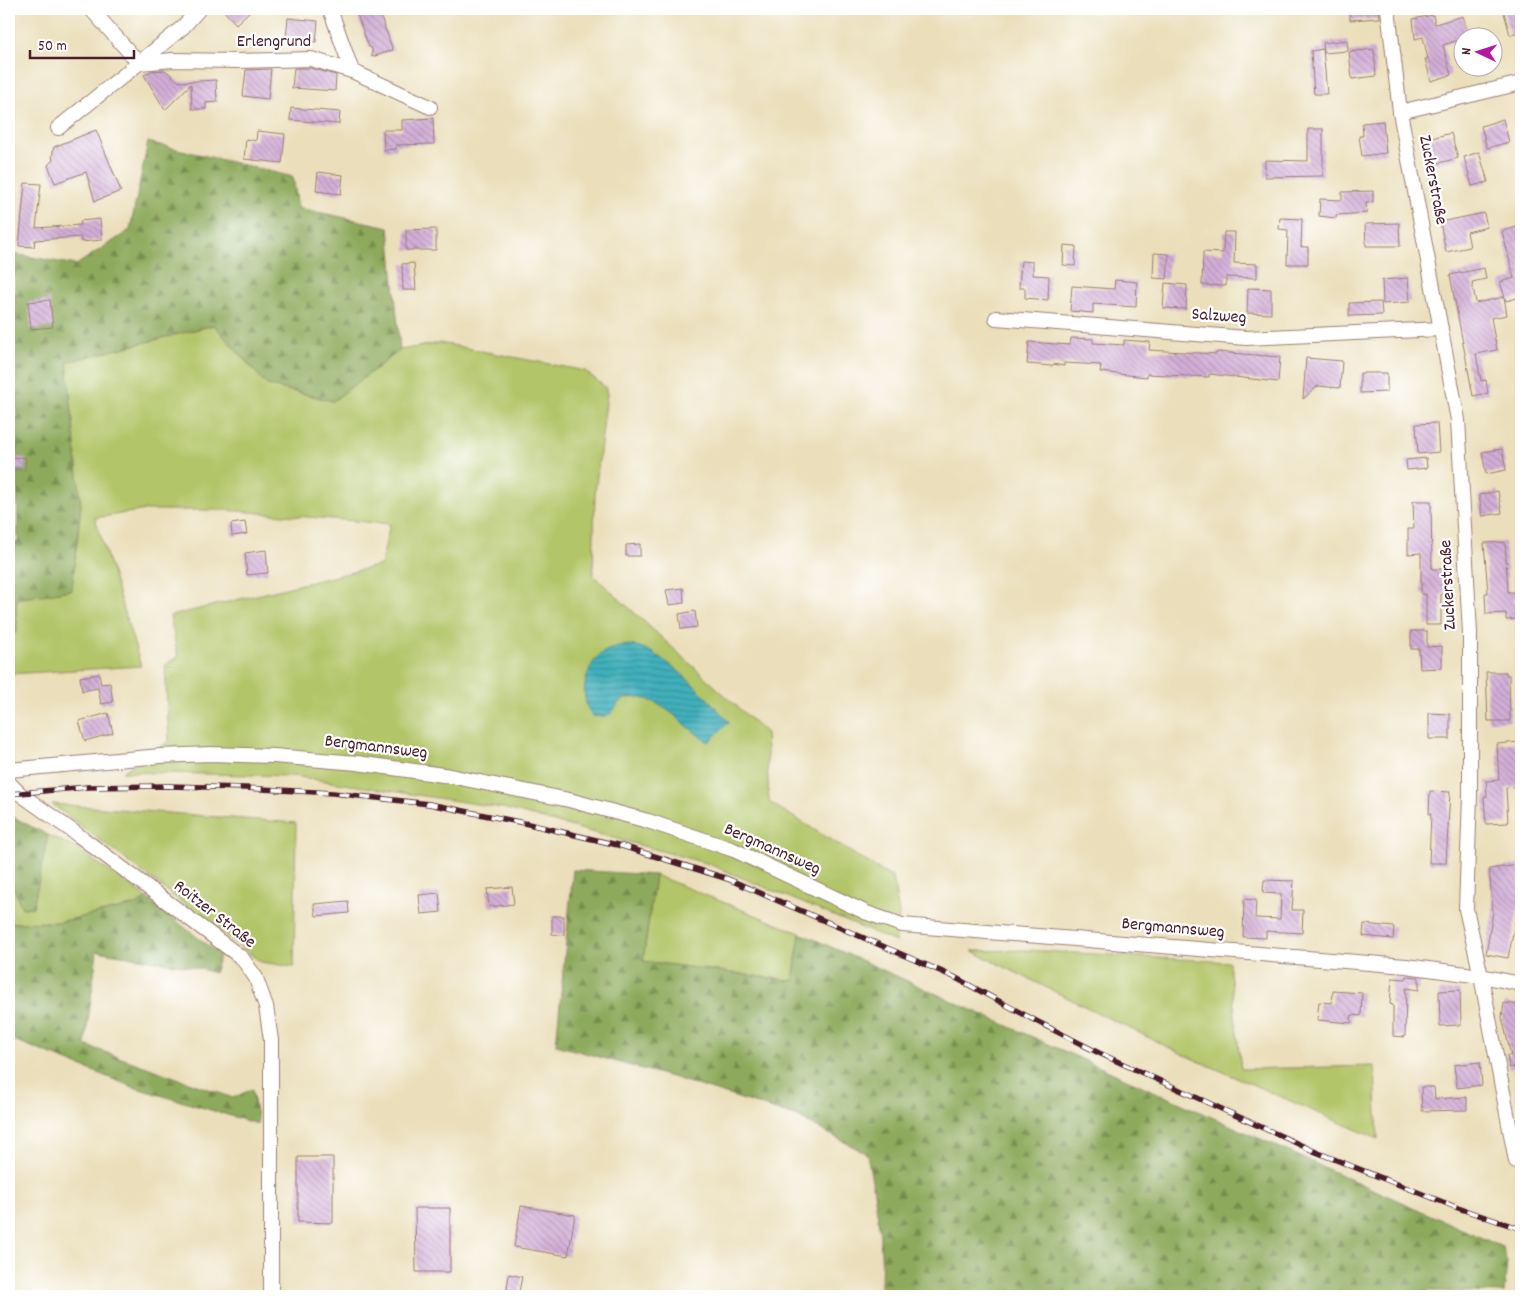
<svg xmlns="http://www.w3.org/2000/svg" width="1530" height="1305" font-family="Dekko,sans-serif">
  <defs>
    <pattern id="forest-firs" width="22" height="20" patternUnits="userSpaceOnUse" patternTransform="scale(1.25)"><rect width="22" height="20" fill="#8daa5c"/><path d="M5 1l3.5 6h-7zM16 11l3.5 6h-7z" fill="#758a4c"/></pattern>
    <pattern id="water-rules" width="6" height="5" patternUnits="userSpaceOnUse" patternTransform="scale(1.25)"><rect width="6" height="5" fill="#41b0bb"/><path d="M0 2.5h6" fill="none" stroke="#388f98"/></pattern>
    <pattern id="building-back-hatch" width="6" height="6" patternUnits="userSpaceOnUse" patternTransform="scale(1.25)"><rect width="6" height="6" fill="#d3afd8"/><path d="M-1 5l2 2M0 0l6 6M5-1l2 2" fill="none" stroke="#ad8eaf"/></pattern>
  </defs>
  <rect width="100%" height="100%" fill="#fff"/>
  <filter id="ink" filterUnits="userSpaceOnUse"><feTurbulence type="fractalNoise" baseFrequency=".02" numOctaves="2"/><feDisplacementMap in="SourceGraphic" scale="10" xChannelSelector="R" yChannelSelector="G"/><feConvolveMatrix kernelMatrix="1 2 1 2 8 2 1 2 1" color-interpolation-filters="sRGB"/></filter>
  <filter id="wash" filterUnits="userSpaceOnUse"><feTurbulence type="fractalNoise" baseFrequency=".0096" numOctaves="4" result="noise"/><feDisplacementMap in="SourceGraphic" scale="20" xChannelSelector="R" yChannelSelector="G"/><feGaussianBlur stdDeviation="1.12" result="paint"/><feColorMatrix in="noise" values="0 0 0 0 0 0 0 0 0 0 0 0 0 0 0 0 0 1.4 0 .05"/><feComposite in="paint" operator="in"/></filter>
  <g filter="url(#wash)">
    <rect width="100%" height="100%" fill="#ebdfbb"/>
    <g fill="#b2c568" stroke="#7e724a">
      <polygon points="214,325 267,385 333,401 400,350 440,343 585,371 605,387 607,394 595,493 593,575 766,733 769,802 893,878 899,913 896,942 709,864 503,808 292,776 122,772 169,741 165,665 178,657 170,616 381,565 390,524 225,510 146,510 95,518 141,666 9,674 9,636 17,632 16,599 81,506 66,362"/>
      <polygon points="52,804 296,823 294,967 261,962"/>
      <polygon points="48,835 76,848 147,898 136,905 59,922 9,923 9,877 22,908 33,907"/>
      <polygon points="655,875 800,933 793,981 643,961"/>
      <polygon points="1026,950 1229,962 1241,1069 1375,1066 1378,1139 1182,1054 972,951"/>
    </g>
    <g fill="url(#forest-firs)" stroke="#6c6444">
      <polygon points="148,142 293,177 298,208 389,227 400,350 333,401 267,385 214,325 67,362 81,506 72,590 16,599 17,632 9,636 9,545 18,542 14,254 76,265 130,230"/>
      <polygon points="9,815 48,835 33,907 22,908 9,877"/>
      <path d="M573 870 655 875 643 961 793 981 800 933 1502 1247 1507 1262 1504 1293 1426 1291 1425 1296H880C885 1249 876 1201 867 1154L798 1117 675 1078 556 1045Z"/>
      <polygon points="147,898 220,955 214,973 198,968 97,951 85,1045 233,1098 252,1089 258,1124 133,1087 9,1038 9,923 59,922 136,905"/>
    </g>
    <path fill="url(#water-rules)" stroke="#466873" d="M628 645C633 646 638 646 643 648 673 661 707 697 729 722L709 742C683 728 659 690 625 699 612 703 619 719 593 716 591 713 588 710 587 706 580 690 588 663 602 653 610 648 619 647 628 645Z"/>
    <g id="blocks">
      <g fill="url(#building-back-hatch)">
        <polygon points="222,9 252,9 236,24"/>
        <polygon points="355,9 378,9 393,50 372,57 372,48 369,47"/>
        <polygon points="1349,9 1379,9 1380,18 1350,20"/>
        <polygon points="1503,9 1520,9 1521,14 1521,31 1510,35"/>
        <polygon points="1433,15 1435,24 1463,16 1469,37 1462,38 1462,39 1443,45 1451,75 1431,81 1425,59 1428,59 1423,37 1415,39 1413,19"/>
        <polygon points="288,18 318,21 316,42 286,39"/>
        <polygon points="1347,40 1348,51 1324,53 1323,43"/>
        <polygon points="1323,49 1327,94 1314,94 1311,51"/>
        <polygon points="1374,49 1376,76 1352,79 1349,52"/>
        <polygon points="294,68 310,68 336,75 335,91 292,88"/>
        <polygon points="271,69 268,99 243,96 246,70"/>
        <polygon points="165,70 179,82 216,80 217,102 206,103 206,109 192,109 191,84 165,110 144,75 151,71"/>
        <polygon points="291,108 340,112 339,124 290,120"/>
        <polygon points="433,118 434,144 396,145 396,149 384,150 383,130 402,130 402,120"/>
        <polygon points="1503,119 1509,142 1487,148 1481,126"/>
        <polygon points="1383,121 1386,153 1362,156 1359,136 1363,136 1362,123"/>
        <polygon points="1308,129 1323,129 1323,176 1265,177 1265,160 1308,161"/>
        <polygon points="96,130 121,191 95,201 86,172 55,183 48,165 53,160 52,156 54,147"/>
        <polygon points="257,131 285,134 282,163 244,159 246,139 256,141"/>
        <polygon points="1451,133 1458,158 1435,164 1428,139"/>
        <polygon points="1479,152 1488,182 1472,186 1464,157"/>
        <polygon points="318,172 343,175 341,194 316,191"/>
        <polygon points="25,183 41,184 36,228 81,225 80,221 100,219 102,240 81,242 81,237 35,240 34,247 19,246"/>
        <polygon points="1373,191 1373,202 1366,203 1367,213 1336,215 1336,218 1319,216 1320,199 1342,200 1342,192"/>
        <polygon points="1484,213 1487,227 1467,232 1470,247 1446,252 1440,222"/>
        <polygon points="1280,218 1302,219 1301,247 1308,247 1308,264 1287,264 1288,230 1279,229"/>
        <polygon points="1399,223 1400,246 1366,246 1365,224"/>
        <polygon points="1521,226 1521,239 1517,240 1521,257 1521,297 1506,301 1500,282 1514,278 1502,231"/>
        <polygon points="436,229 436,250 406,250 406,230"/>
        <polygon points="1224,232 1235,232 1234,263 1257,264 1257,278 1226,277 1226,286 1202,285 1203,252 1223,253"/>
        <polygon points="1064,245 1076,246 1075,266 1063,265"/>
        <polygon points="1154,253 1169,254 1167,279 1153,278"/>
        <polygon points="1021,261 1033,262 1033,275 1049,276 1048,300 1025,298 1025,288 1019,288"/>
        <polygon points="414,263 416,290 403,290 402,264"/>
        <polygon points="1484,268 1486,279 1472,282 1476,303 1504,297 1507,315 1491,318 1497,350 1476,354 1481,381 1486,380 1488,393 1473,396 1450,275"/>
        <polygon points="1408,278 1410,302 1383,304 1382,280"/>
        <polygon points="1115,280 1137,282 1136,307 1093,304 1093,313 1070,311 1072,286 1114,289"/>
        <polygon points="1165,283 1187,285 1186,309 1163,308"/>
        <polygon points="1248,288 1271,289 1271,314 1247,313"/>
        <polygon points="50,300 53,327 31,329 28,302"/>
        <polygon points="1381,302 1382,315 1349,316 1349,303"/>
        <polygon points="1071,338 1093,339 1093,343 1124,345 1124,340 1150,342 1149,350 1216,354 1217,352 1280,357 1278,382 1209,374 1209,377 1147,374 1147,377 1100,372 1101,365 1064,363 1064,366 1053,364 1052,366 1027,364 1029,342 1070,345"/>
        <polygon points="1306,358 1342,361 1340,388 1318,386 1303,399"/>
        <polygon points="1360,373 1387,373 1387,392 1360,393"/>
        <polygon points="1437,423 1439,452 1418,454 1416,424"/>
        <polygon points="1502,449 1506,470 1486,474 1482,452"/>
        <polygon points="13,457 26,458 25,470 12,470"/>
        <polygon points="1426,458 1427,468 1407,470 1406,460"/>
        <polygon points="1498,491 1502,513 1482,516 1479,495"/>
        <polygon points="1413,501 1431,501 1432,569 1445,569 1445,594 1441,594 1441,625 1426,625 1426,594 1421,594 1421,553 1408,554 1408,529 1414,529"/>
        <polygon points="245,522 247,534 232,536 231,524"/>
        <polygon points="1505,542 1508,592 1514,592 1515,609 1521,608 1521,619 1506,620 1506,613 1486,614 1485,593 1488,593 1484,543"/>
        <polygon points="640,544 640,556 626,556 626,545"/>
        <polygon points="266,550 268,573 247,575 245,553"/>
        <polygon points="683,588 684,603 669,605 666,590"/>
        <polygon points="695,611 697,627 681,629 679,614"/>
        <polygon points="1411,631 1427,631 1427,647 1442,646 1442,668 1420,669 1419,649 1411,649"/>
        <polygon points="1486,672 1506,672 1506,675 1509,675 1510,721 1488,721"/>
        <polygon points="99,674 101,684 110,683 113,702 101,704 98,688 82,691 80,677"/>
        <polygon points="108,713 113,733 85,741 79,721"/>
        <polygon points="1429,713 1450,714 1450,739 1429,739"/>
        <polygon points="1519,742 1521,786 1506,788 1508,823 1486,824 1484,797 1487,796 1486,781 1499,780 1497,744"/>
        <polygon points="1430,791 1450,792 1446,863 1429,863 1431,814 1429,814"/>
        <polygon points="1519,865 1521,886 1521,908 1518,908 1508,958 1486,954 1493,912 1489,869"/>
        <polygon points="1264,880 1294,881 1292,910 1303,910 1302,933 1266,931 1266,938 1243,937 1244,899 1256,900 1255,918 1280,919 1281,894 1263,893"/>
        <polygon points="512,887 514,904 489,907 487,889"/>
        <polygon points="439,893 441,912 421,914 419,895"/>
        <polygon points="348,901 349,913 316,916 314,904"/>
        <polygon points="552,916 564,916 564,935 552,934"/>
        <polygon points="1364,924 1394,927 1393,939 1363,936"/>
        <polygon points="1407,976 1419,977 1419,990 1406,988 1405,1037 1393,1036 1393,1005 1390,1004 1392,978 1406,979"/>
        <polygon points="1460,990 1461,1025 1440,1026 1439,991"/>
        <polygon points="1333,991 1362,993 1361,1016 1352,1015 1351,1023 1317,1020 1319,1002 1332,1003"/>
        <polygon points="1504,1003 1521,1005 1521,1080 1517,1080 1514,1067 1509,1068 1507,1055 1511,1056 1502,1017"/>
        <polygon points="1480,1062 1482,1085 1457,1088 1454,1065"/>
        <polygon points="1421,1087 1434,1087 1435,1099 1467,1097 1467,1110 1422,1111"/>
        <polygon points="298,1157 333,1157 333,1223 298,1222"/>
        <polygon points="521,1206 575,1215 568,1256 514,1247"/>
        <polygon points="415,1208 450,1208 450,1272 416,1272"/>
        <polygon points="509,1274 522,1277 518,1296 506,1296"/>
      </g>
    </g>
  </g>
  <g filter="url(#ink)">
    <use href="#blocks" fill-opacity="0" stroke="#9a7f73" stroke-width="1"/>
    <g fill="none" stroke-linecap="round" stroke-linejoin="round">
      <defs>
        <g id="minor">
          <polyline points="91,9 139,63 183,27 199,9"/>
          <polyline points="330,9 352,71"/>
          <polyline points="1388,9 1400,112 1458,420 1470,633 1470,796 1466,909 1481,976 1516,1161"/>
          <polyline points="1400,112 1521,83"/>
          <polyline points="58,128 139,63 173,60 238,61 311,59 352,71 430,107"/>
          <polyline points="996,318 1246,338 1441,329"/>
          <polyline points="9,770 160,756 210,754 274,756 357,763 450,776 569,800 648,821 734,850 867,913 902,925 1406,966 1481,976 1521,984"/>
          <polyline points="9,783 19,793 78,835 242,958 256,978 259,987 266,1006 271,1040 271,1296"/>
        </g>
      </defs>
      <use href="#minor" stroke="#9a7f73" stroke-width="16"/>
      <use href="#minor" stroke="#fff" stroke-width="14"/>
      <defs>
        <polyline id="rail" points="9,794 88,787 168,786 245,788 333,793 429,804 524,823 622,846 728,879 954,977 1038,1022 1099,1053 1316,1152 1458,1208 1521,1229"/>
      </defs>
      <use href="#rail" stroke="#4a1f2b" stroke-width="5.5"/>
      <use href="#rail" stroke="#fff" stroke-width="4" stroke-dasharray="11" stroke-linecap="butt"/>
    </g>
  </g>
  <g text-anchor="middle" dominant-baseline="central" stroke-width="4.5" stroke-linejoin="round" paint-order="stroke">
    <g font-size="18" fill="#4a1f2b" stroke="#fff">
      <text x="274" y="42">Erlengrund</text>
      <text transform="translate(1432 180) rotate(79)">Zuckerstraße</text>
      <text transform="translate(1219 317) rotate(4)">Salzweg</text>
      <text transform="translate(1449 585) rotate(-93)">Zuckerstraße</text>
      <text transform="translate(376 748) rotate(7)">Bergmannsweg</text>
      <text transform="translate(772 850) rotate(24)">Bergmannsweg</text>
      <text transform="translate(214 915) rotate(38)">Roitzer Straße</text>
      <text transform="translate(1173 929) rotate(5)">Bergmannsweg</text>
    </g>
  </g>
  <rect width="1530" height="1305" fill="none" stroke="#fff" stroke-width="30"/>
  <g transform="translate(1478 52) rotate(274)"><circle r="24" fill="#ffffff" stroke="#b7a5aa"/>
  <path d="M0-4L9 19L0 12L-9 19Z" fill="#b5179e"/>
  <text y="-8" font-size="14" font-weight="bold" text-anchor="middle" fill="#4a1f2b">N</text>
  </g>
  <path d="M30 50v8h104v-8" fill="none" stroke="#4a1f2b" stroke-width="2.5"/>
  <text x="38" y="50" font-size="15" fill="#4a1f2b" stroke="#ffffff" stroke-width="4" paint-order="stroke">50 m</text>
</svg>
